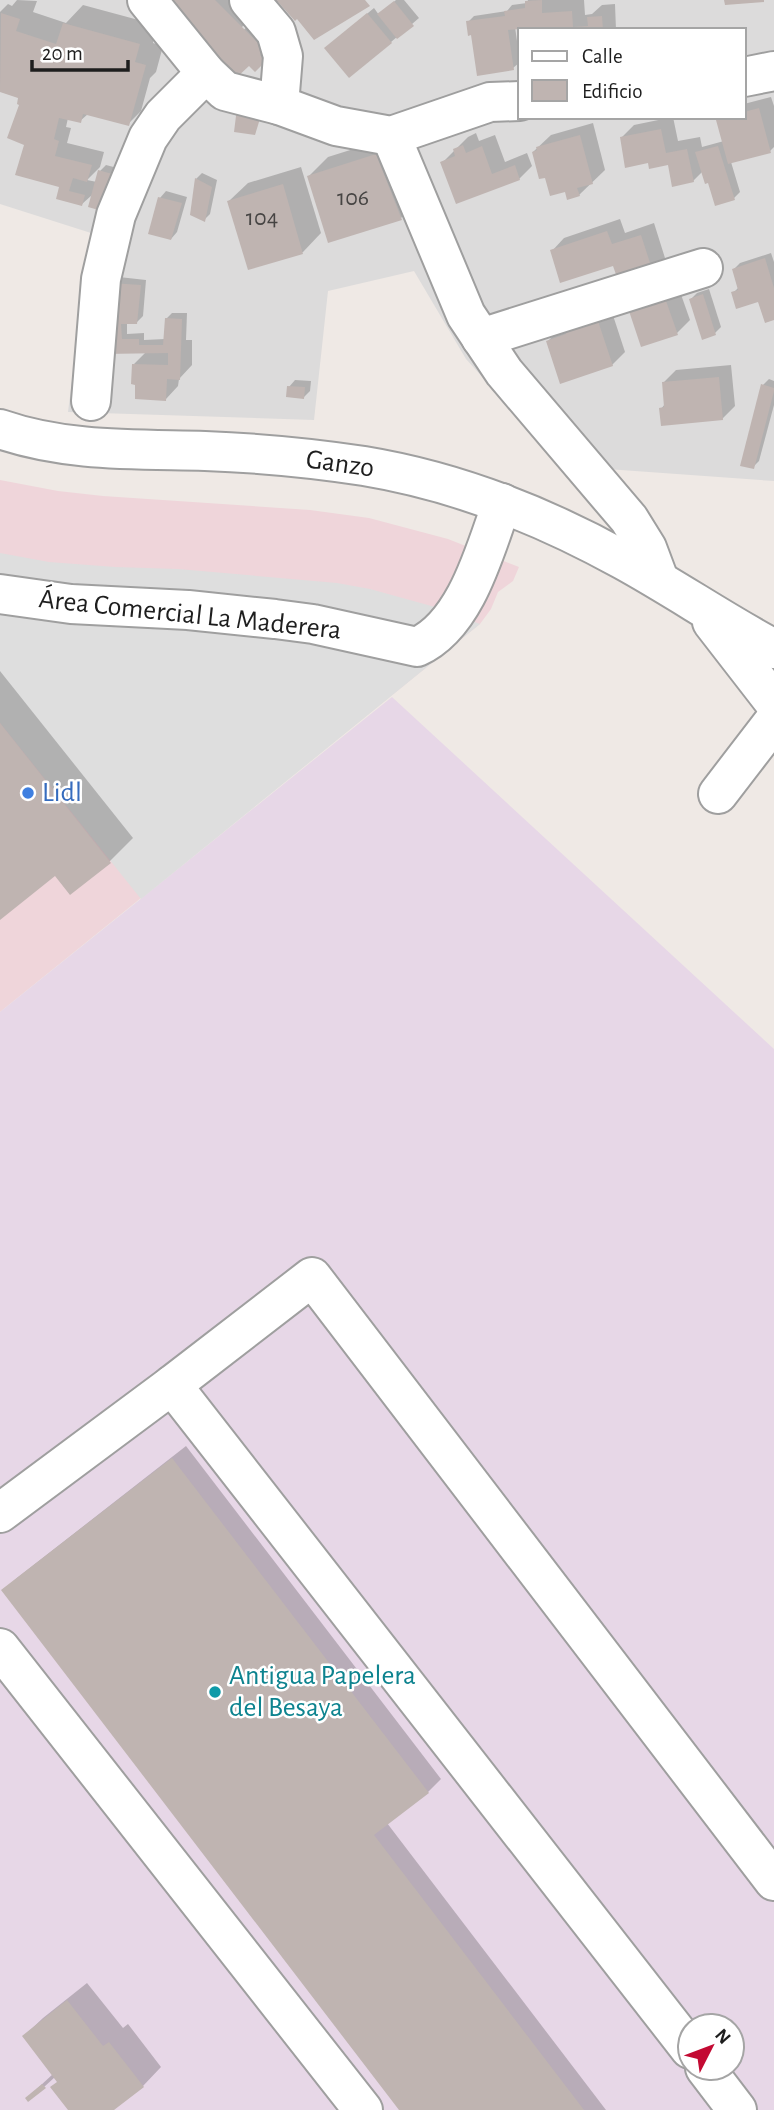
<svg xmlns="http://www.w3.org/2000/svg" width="774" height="2110" font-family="'Alegreya Sans',sans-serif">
  <rect width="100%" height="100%" fill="#efe9e5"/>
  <path fill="#dcdbdb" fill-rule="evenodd" d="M0 0H774V481L607 469 524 423 466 359 414 271 328 291 314 420 68 412 91 233 0 204ZM520 30H744V117H520Z"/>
  <polygon fill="#efd5da" points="0,480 58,491 103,496 310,510 369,518 448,539 519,567 513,581 498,592 491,609 480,624 0,1012"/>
  <path fill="#e7d7e7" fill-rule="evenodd" d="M392 697 774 1049V2110H0V1012ZM690 2026H732V2068H690Z"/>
  <polygon fill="#dedede" points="0,553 49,562 115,567 178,569 337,583 370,589 435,607 480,624 141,899 0,723"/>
  <g fill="#0003">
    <polygon points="17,0 37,1 33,12 66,23 83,5 157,25 153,43 163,46 156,72 150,78 141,111 128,124 88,114 80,121 68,118 66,127 71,128 67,143 104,152 100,167 87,180 97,182 100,171 106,165 121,169 82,204 61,185 26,144 20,97 0,91 0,12 8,4 12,6"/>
    <polygon points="162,0 251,0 260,9 218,51 220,53 257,17 277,36 272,41 278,47 255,70 249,64 234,77 201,50 175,21 177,19"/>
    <polygon points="396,0 404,0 419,18 391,42 333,42 374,8 379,15"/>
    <polygon points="528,0 584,0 585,15 592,14 602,5 615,4 616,30 545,30 545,25 515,27 520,62 513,68 473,33 468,22 474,16 507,11 512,5 527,3"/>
    <polygon points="771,97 774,106 774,147 770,151 731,162 740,192 734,198 710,181 703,171 693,181 669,163 650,161 621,138 634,125 673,117 678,141 700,137 702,147 724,141 718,121 722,117 744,117 744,104"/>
    <polygon points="593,123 605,170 579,195 567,190 546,175 533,152 551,135"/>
    <polygon points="476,133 479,141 495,135 505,162 527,153 532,166 519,179 457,202 442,163 468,137"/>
    <polygon points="395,136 419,200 401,218 309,176 328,157"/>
    <polygon points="301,167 321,233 303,252 249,268 229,201 248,183"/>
    <polygon points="202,173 217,180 210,214 204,220 196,179"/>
    <polygon points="166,191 187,197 177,232 171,239 160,198"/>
    <polygon points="620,219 625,233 654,223 665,258 652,271 552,251 564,238"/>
    <polygon points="771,253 774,262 774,318 759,300 733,293 739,287 734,269 740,263"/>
    <polygon points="119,277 146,280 143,316 136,323 127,323 127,334 144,333 144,340 165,339 166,319 172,313 187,313 186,340 192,340 192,365 179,379 178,386 166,399 134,364 146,352 106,353"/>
    <polygon points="678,286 690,320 677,333 631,311"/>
    <polygon points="709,289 721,327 715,333 691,299 697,293"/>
    <polygon points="607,297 625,352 612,365 548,341 561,328"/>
    <polygon points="731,365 735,406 722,419 661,409 665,404 663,383 676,370"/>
    <polygon points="769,379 774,381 774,405 759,461 753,467 763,385"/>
    <polygon points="295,380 311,381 310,391 304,397 289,387"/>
    <polygon points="0,671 133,838 110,861 71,892 55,873 0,918"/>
    <polygon points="186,1446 441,1779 428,1792 387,1823 606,2110 401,2110 4,1591 17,1578"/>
    <polygon points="87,1983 123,2028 128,2024 161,2067 143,2086 111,2110 70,2110 55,2077 44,2087 27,2098 53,2074 24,2036 43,2018"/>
  </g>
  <g fill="#bfb4b1">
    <polygon points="160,0 215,0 265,50 260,55 266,61 255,72 249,66 235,79"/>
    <polygon points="272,0 365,0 370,6 314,40 297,19 295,21 278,2 276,4"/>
    <polygon points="542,0 542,13 572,11 573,27 588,26 587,17 602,16 603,30 543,30 543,27 508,30 514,70 477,76 471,35 468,36 466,21 505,16 504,11 525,8 525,1"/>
    <polygon points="724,0 764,0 764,2 725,5"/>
    <polygon points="394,1 414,26 397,39 377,14"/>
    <polygon points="1,13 20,19 16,31 56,44 63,23 140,44 135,62 146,65 129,126 83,114 81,123 59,118 54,139 59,141 55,156 92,165 87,182 73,178 69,191 85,195 82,206 56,199 59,187 15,175 24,145 7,138 19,105 17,104 18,98 0,92"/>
    <polygon points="367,13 392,43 349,78 324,48"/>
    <polygon points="237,108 262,112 255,135 234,132"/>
    <polygon points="759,108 771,153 728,164 716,120 727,117 744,117 744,112"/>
    <polygon points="661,129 666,153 687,149 694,182 672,187 668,165 649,169 648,163 625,168 620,137"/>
    <polygon points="580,135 593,184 577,188 580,196 567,200 565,192 550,196 545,178 539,179 532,152 537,150 536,147"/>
    <polygon points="463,145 466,153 482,146 492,174 515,165 520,180 456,204 440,162 455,156 453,149"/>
    <polygon points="718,146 735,200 715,206 708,183 705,184 695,152"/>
    <polygon points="376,154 402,220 328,243 307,176"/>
    <polygon points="98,170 116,175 102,211 88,207"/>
    <polygon points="195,178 212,187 205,222 190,215"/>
    <polygon points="283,184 303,254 248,270 227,201"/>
    <polygon points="158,197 182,203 171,240 148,234"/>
    <polygon points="607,231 612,244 641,235 653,272 619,283 613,266 560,283 550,250"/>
    <polygon points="765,258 774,288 774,320 765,323 758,302 736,309 731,292 738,290 732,269"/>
    <polygon points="111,283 141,285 137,324 121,324 122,339 139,339 139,345 163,345 165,318 182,319 180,380 167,379 166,401 135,399 135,385 131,384 132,364 168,365 168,353 104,354"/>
    <polygon points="703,294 716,335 702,340 689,299"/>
    <polygon points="665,298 678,335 641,347 629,311"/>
    <polygon points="594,309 613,366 560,384 546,341 566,334 561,319"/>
    <polygon points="719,377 723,420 661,426 659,408 664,407 662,382"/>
    <polygon points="761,384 774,388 774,391 754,469 740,466"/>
    <polygon points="287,386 305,387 304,399 286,397"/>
    <polygon points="0,723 111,863 70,895 55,876 0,920"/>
    <polygon points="172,1458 429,1793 374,1835 584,2110 399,2110 1,1590"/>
    <polygon points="67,2000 103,2046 109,2042 144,2087 114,2110 68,2110 50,2087 57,2082 22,2036"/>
    <polygon points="42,2084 46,2088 28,2102 25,2098"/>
  </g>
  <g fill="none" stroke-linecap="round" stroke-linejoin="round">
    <defs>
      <g id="minor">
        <polyline points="147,0 206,73 225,91 279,105 336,126 391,136 490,102 520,101"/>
        <polyline points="249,0 276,32 283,56 279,105"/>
        <polyline points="744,77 774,71"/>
        <polyline points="391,136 466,315 504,372 629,519 647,548 659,580"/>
        <polyline points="481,338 703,268"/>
        <polyline points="91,401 101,279 116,215 148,138 163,116 206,73"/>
        <path d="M0 429C66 452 136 449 205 451 258 453 312 458 364 466 455 481 542 515 623 560 674 588 722 621 774 649"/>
        <path d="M0 594 71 604 188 610 275 619 313 624 417 647C466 625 485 550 502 503"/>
        <polyline points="712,622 774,702"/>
        <polyline points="718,794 774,721"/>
        <polyline points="172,1385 312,1277 774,1881"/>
        <polyline points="0,1513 172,1385 690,2049"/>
        <polyline points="0,1648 363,2110"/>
        <polyline points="705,2068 737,2110"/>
      </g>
    </defs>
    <use href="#minor" stroke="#9f9f9f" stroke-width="42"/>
    <use href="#minor" stroke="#fff" stroke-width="38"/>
  </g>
  <circle fill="#3f7fe0" stroke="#fff" stroke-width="2.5" cx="28" cy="793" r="7"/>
  <circle fill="#0f9aa8" stroke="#fff" stroke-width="2.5" cx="215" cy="1692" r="7"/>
  <g text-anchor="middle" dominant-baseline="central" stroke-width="5" stroke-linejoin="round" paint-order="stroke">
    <g font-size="24" fill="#464443">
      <text x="353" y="198">106</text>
      <text x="262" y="218">104</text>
    </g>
    <g font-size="28" fill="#1e1e1e" stroke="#fff">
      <text transform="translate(340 464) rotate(8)">Ganzo</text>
      <text transform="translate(190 615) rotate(6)">Área Comercial La Maderera</text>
    </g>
    <g font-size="28" fill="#366cbe" stroke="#fff" text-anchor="start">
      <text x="42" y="793">Lidl</text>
    </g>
    <g font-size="28" fill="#0d838f" stroke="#fff" text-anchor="start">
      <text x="229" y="1676">Antigua Papelera<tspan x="229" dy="32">del Besaya</tspan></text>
    </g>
  </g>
  <rect x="518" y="28" width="228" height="91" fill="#ffffff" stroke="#a5a5a5" stroke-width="2"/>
  <rect x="532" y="51" width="35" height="10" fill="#ffffff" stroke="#a5a5a5" stroke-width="2"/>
  <text x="582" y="63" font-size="21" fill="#1e1e1e">Calle</text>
  <rect x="532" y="80" width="35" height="21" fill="#bfb4b1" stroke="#a5a5a5" stroke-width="2"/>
  <text x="582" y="98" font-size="21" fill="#1e1e1e">Edificio</text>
  <g transform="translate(711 2047) rotate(48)"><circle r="33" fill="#ffffff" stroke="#a5a5a5" stroke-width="2"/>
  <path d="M0-5L12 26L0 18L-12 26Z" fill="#c30a33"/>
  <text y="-10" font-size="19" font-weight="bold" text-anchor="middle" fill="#1e1e1e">N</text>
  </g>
  <path d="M32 60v10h96v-10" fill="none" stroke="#1e1e1e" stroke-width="3.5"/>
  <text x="42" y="60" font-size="21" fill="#1e1e1e" stroke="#ffffff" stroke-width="5" paint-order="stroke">20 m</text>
</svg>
